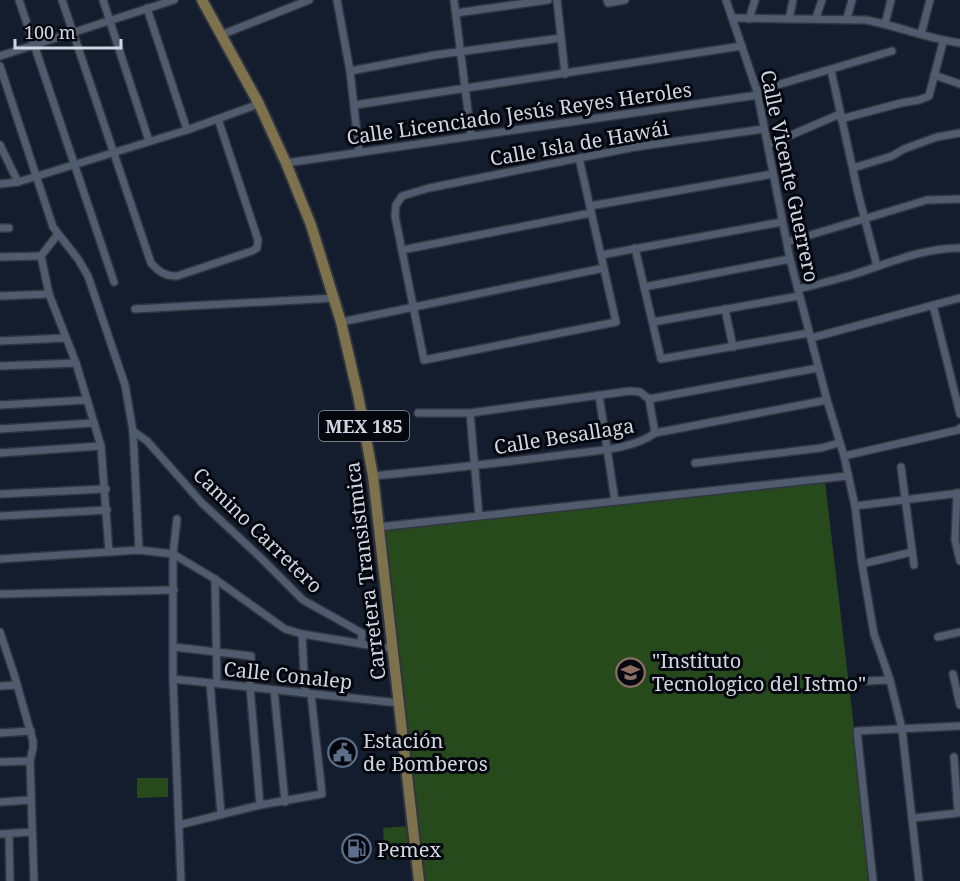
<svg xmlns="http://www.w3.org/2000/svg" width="960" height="881" font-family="'Noto Serif',serif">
  <rect width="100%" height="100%" fill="#141d2d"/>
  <g fill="#264a1c">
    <polygon points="825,481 872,881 420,881 378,527"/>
    <polygon points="137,778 168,778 168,797 137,798"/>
    <polygon points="408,826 411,857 385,859 383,828"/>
  </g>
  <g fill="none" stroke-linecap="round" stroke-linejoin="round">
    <defs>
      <g id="street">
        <polyline points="19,0 114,282"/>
        <path d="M62 0 151 263C159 272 165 276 177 276L252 251 257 248 258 240 218 119"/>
        <polyline points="103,0 149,141"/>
        <polyline points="337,0 350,71 359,151"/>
        <polyline points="454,0 471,135"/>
        <polyline points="557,0 565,74"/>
        <polyline points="607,0 608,3 625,0"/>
        <polyline points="726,0 757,91 790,259 827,400 844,456 855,506 862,564 874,634 890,680 902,729 919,881"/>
        <polyline points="147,8 187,130"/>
        <polyline points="456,13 548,0"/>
        <path d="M732 18 866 20C898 26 928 39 960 43"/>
        <polyline points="816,18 822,0"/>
        <polyline points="847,18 852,0"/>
        <polyline points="749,19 755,0"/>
        <polyline points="789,19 793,0"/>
        <polyline points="885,24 891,0"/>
        <polyline points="921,34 930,0"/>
        <polyline points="221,35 309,0"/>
        <polyline points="0,56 174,0"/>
        <polyline points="0,66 53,227 78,259 88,276 125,385 133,431 139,550"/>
        <polyline points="831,70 858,193 877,266"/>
        <polyline points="350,71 435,55 561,38"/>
        <polyline points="934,75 960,84"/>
        <polyline points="757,91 892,51"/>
        <polyline points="355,105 742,46"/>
        <polyline points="841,119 901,103 919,100 929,96 943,42"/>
        <polyline points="0,145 18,182"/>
        <polyline points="768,145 840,114"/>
        <polyline points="579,158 616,322 424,360 395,216 396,205 402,196 429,188 635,147 764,129"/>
        <path d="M286 163C443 139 601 119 758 95"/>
        <polyline points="853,168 892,156 904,149 937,137 960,133"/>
        <polyline points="0,184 18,182 187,130 259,104"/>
        <polyline points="590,206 773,174"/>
        <polyline points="0,228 9,228"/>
        <polyline points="58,234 41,256 49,294 76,363 101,446 109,552"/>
        <polyline points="787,242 927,200 960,199"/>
        <polyline points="635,248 661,359 809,333"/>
        <polyline points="402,250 591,213"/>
        <polyline points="601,255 782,222"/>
        <polyline points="0,257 41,256"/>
        <polyline points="644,287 790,259"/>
        <path d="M798 289C816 285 834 280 852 275 887 264 922 248 960 248"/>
        <polyline points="0,296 49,294"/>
        <polyline points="933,305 960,414"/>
        <polyline points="135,309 335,298"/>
        <polyline points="725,309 733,347"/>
        <polyline points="341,322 604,268"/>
        <polyline points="653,322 799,296"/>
        <polyline points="811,338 960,298"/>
        <polyline points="0,341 66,338"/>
        <polyline points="0,366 76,363"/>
        <polyline points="599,395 615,501"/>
        <polyline points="649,399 818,368"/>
        <polyline points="0,405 87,400"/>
        <polyline points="418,413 470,413 630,391 640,392 649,399 655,433"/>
        <polyline points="470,413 479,516"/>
        <polyline points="0,429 94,423"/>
        <polyline points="133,431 147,441 202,503 261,558 303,600 362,633 361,644"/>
        <polyline points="0,453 101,446"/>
        <polyline points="844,456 958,430 960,428"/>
        <polyline points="695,463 821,448 839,443"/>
        <polyline points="901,467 914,565"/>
        <path d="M373 476C436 470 499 463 562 455 589 451 633 450 655 433L827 400"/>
        <polyline points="957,493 955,540 960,561"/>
        <polyline points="0,494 106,489"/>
        <polyline points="855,506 960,493"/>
        <polyline points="0,516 107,510"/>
        <polyline points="177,519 173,554 173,679 181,881"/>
        <polyline points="378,527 848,476"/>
        <polyline points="0,559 139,550 173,554 215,579 285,629 302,634 393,649"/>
        <polyline points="862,564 912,552"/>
        <polyline points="215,579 217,683"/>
        <polyline points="0,594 174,590"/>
        <polyline points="0,632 14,674 33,741 33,748 30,761 34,881"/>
        <polyline points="302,634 305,693"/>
        <polyline points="938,637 960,632"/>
        <polyline points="174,647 251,656 250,687 260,805"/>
        <polyline points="953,674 960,705"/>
        <polyline points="173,679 399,703"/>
        <polyline points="867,681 890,680"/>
        <polyline points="210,683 221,814"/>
        <polyline points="0,686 17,685"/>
        <polyline points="274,690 285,802"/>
        <polyline points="0,733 31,731"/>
        <polyline points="0,762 30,761"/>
        <polyline points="0,802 31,800"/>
        <polyline points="914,818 958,813 954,757"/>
        <polyline points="179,825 260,805 322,794 311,694"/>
        <polyline points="0,834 32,832"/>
        <polyline points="9,834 10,881"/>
        <polyline points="873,881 857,731 960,726"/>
      </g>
      <polyline id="primary" points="202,0 259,104 286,163 311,225 341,322 358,395 373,476 419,881"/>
    </defs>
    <use href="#street" stroke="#303541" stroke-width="10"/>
    <use href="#primary" stroke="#303541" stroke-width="14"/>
    <use href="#street" stroke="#515b6e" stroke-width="7"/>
    <use href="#primary" stroke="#7e724d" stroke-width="10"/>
  </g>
  <defs>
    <symbol id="university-ring" viewBox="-11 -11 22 22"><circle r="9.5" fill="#05070e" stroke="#8d6e63" stroke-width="1.5"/><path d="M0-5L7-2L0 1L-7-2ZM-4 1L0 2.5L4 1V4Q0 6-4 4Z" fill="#8d6e63"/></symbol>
    <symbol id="civic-ring" viewBox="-11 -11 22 22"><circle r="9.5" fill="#05070e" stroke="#5c6f8a" stroke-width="1.5"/><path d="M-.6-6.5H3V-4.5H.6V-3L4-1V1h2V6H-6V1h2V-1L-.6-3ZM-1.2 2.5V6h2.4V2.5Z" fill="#5c6f8a"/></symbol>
    <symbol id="fuel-ring" viewBox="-11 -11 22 22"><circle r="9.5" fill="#05070e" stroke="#5c6f8a" stroke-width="1.5"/><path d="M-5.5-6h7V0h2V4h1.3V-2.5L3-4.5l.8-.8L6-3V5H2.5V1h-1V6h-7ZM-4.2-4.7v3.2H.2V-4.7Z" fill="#5c6f8a"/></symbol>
  </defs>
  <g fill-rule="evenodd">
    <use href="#university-ring" x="614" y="656" width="33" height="33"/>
    <use href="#civic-ring" x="326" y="736" width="33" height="33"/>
    <use href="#fuel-ring" x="340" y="832" width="33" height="33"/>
  </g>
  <g text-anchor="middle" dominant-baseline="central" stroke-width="6" stroke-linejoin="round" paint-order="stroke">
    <rect fill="#05070e" stroke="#9499a2" stroke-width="1.5" x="319" y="411" width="90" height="30" rx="4.5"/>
    <g font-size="18" font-weight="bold" fill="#d1d7e2">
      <text x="364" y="426">MEX 185</text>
    </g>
    <g font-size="20" fill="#d1d7e2" stroke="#05070e">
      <text transform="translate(519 113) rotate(-8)">Calle Licenciado Jesús Reyes Heroles</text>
      <text transform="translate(579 143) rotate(-10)">Calle Isla de Hawái</text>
      <text transform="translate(790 176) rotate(78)">Calle Vicente Guerrero</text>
      <text transform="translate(564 436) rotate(-9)">Calle Besallaga</text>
      <text transform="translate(258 530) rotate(44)">Camino Carretero</text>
      <text transform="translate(365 571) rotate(-97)">Carretera Transistmica</text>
      <text transform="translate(288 675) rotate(6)">Calle Conalep</text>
    </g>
    <g font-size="20" fill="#d1d7e2" stroke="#05070e" text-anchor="start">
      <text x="652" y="660">"Instituto<tspan x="652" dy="23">Tecnologico del Istmo"</tspan></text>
      <text x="363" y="740">Estación<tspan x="363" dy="23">de Bomberos</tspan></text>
      <text x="377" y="849">Pemex</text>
    </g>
  </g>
  <path d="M15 39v9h106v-9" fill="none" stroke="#d1d7e2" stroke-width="3"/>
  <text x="24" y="39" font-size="18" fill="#d1d7e2" stroke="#05070e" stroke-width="4.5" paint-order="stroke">100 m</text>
</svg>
